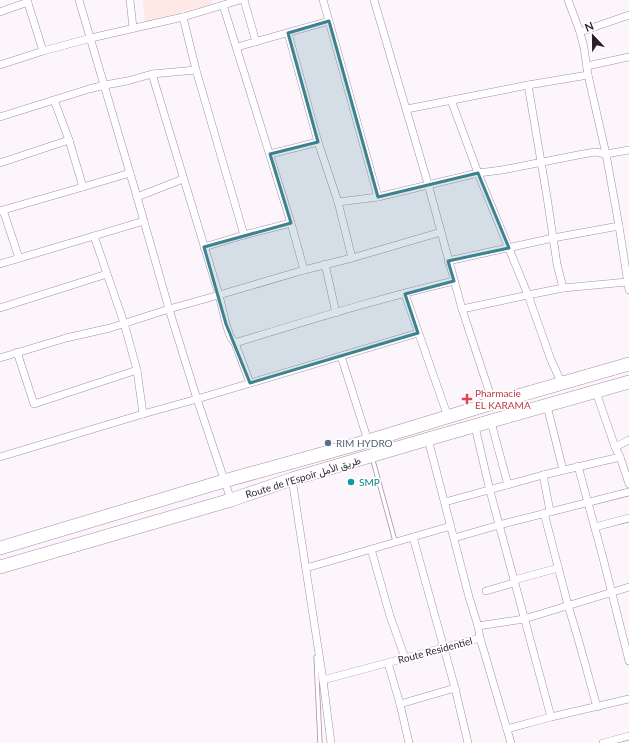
<svg xmlns="http://www.w3.org/2000/svg" width="629" height="743" font-family="Lato,Vazirmatn,sans-serif">
  <rect width="100%" height="100%" fill="#fcf6fc"/>
  <polygon fill="#fee9e7" points="143,0 212,0 212,4 145,22"/>
  <g fill="none" stroke-linecap="round" stroke-linejoin="round">
    <defs>
      <g id="lane">
        <polyline points="372,457 395,541"/>
        <polyline points="316,657 320,743"/>
      </g>
      <g id="street">
        <polyline points="27,0 43,51"/>
        <polyline points="79,0 137,197 169,309 197,399 231,500"/>
        <polyline points="130,0 133,28"/>
        <polyline points="244,0 256,42"/>
        <polyline points="323,0 329,21"/>
        <polyline points="374,0 428,184 462,309 493,403"/>
        <polyline points="568,0 580,32 584,48 588,75 606,154 619,226 629,290"/>
        <polyline points="223,5 291,223 304,270"/>
        <polyline points="0,12 28,2"/>
        <polyline points="183,17 196,70 244,235 291,223"/>
        <polyline points="580,32 629,15"/>
        <polyline points="288,33 318,142 338,202 352,258"/>
        <polyline points="237,47 329,21 378,197 478,173 502,170 578,155 595,152 606,154 629,150"/>
        <polyline points="0,65 43,51 91,38 183,17 240,0"/>
        <polyline points="587,66 629,57"/>
        <polyline points="152,74 219,295 226,324 230,336 235,343 250,383"/>
        <polyline points="528,85 547,197 557,264 563,288"/>
        <polyline points="54,100 69,140 83,187"/>
        <polyline points="451,100 478,173 528,295 551,360 562,384"/>
        <polyline points="407,109 528,85 588,75"/>
        <polyline points="0,117 89,89 105,85 127,81 152,74 196,70"/>
        <polyline points="270,154 318,142"/>
        <polyline points="0,163 69,140"/>
        <polyline points="137,197 183,179"/>
        <polyline points="338,202 378,197"/>
        <polyline points="3,210 19,258"/>
        <polyline points="0,211 83,187 130,173"/>
        <polyline points="94,236 124,323 137,370 143,414"/>
        <polyline points="204,247 244,235"/>
        <polyline points="448,261 553,238 619,226"/>
        <polyline points="0,264 144,221"/>
        <polyline points="325,264 336,313"/>
        <polyline points="405,294 448,417"/>
        <polyline points="0,308 107,274"/>
        <polyline points="462,309 528,295 563,288 627,282"/>
        <path d="M235 343C307 321 380 298 454 281"/>
        <polyline points="17,352 34,404 137,370"/>
        <polyline points="341,356 368,441"/>
        <polyline points="0,358 66,338 110,328 169,309 219,295 304,270 352,258 441,232"/>
        <polyline points="547,406 563,470"/>
        <polyline points="491,422 508,485"/>
        <polyline points="474,426 476,431 490,491 551,717"/>
        <polyline points="615,447 629,440"/>
        <polyline points="0,457 143,414 197,399 418,333"/>
        <polyline points="620,457 629,484"/>
        <polyline points="578,466 603,558 629,661"/>
        <polyline points="543,475 550,511"/>
        <polyline points="292,479 323,680 331,743"/>
        <polyline points="445,502 543,475 620,457 615,447 596,392"/>
        <polyline points="544,513 568,605 579,642 597,707"/>
        <polyline points="595,527 629,518"/>
        <polyline points="413,537 455,688 468,743"/>
        <polyline points="454,538 499,525 629,492"/>
        <polyline points="371,549 390,616 405,658"/>
        <polyline points="306,568 451,526"/>
        <polyline points="514,580 558,568"/>
        <polyline points="486,591 514,583"/>
        <polyline points="478,626 524,619 629,587"/>
        <polyline points="480,638 511,743"/>
        <polyline points="388,663 400,704 409,743"/>
        <polyline points="323,680 480,638 478,626 469,597 428,439"/>
        <polyline points="400,704 455,688"/>
        <polyline points="507,729 551,717 629,699"/>
        <polyline points="603,743 629,736"/>
      </g>
      <g id="highway">
        <polyline points="0,548 224,481 368,441 493,403 629,364"/>
        <polyline points="0,567 231,500 292,479 428,439 629,382"/>
      </g>
    </defs>
    <use href="#lane" stroke="#a78ea9" stroke-width="5"/>
    <use href="#street" stroke="#a78ea9" stroke-width="8"/>
    <use href="#highway" stroke="#a78ea9" stroke-width="14"/>
    <use href="#lane" stroke="#fff" stroke-width="3.5"/>
    <use href="#street" stroke="#fff" stroke-width="7"/>
    <use href="#highway" stroke="#fff" stroke-width="13"/>
  </g>
  <path fill="#3e8290" fill-opacity="0.2" stroke="#3e8290" stroke-width="3" stroke-linejoin="round" d="M329 21 378 197 478 173 509 248 448 261 454 281 405 294 418 333 250 383 226 324 204 247 291 223 270 154 318 142 288 33Z"/>
  <path fill="#e0444e" stroke="#fff" stroke-width="1.5" d="M465 393h4v4h4v4h-4v4h-4v-4h-4v-4h4z"/>
  <circle fill="#5c6f8a" stroke="#fff" stroke-width="1.5" cx="328" cy="443" r="4"/>
  <circle fill="#0f9aa8" stroke="#fff" stroke-width="1.5" cx="351" cy="482" r="4"/>
  <g text-anchor="middle" dominant-baseline="central" stroke-width="3.5" stroke-linejoin="round" paint-order="stroke">
    <g font-size="10" fill="#be3a42" stroke="#fff" text-anchor="start">
      <text x="475" y="393">Pharmacie<tspan x="475" dy="12">EL KARAMA</tspan></text>
    </g>
    <g font-size="10" fill="#4e5e75" stroke="#fff" text-anchor="start">
      <text x="336" y="443">RIM HYDRO</text>
    </g>
    <g font-size="10" fill="#281f29" stroke="#fff">
      <text transform="translate(303 477) rotate(-17)">Route de l’Espoir طريق الأمل</text>
      <text transform="translate(435 650) rotate(-15)">Route Residentiel</text>
    </g>
    <g font-size="10" fill="#0d838f" stroke="#fff" text-anchor="start">
      <text x="359" y="482">SMP</text>
    </g>
  </g>
  <g transform="translate(593 36) rotate(338)" stroke="#ffffff" stroke-width="3" paint-order="stroke">
  <path d="M0-3L7 15L0 10L-7 15Z" fill="#281f29"/>
  <text y="-6" font-size="11" font-weight="bold" text-anchor="middle" fill="#281f29">N</text>
  </g>
</svg>
